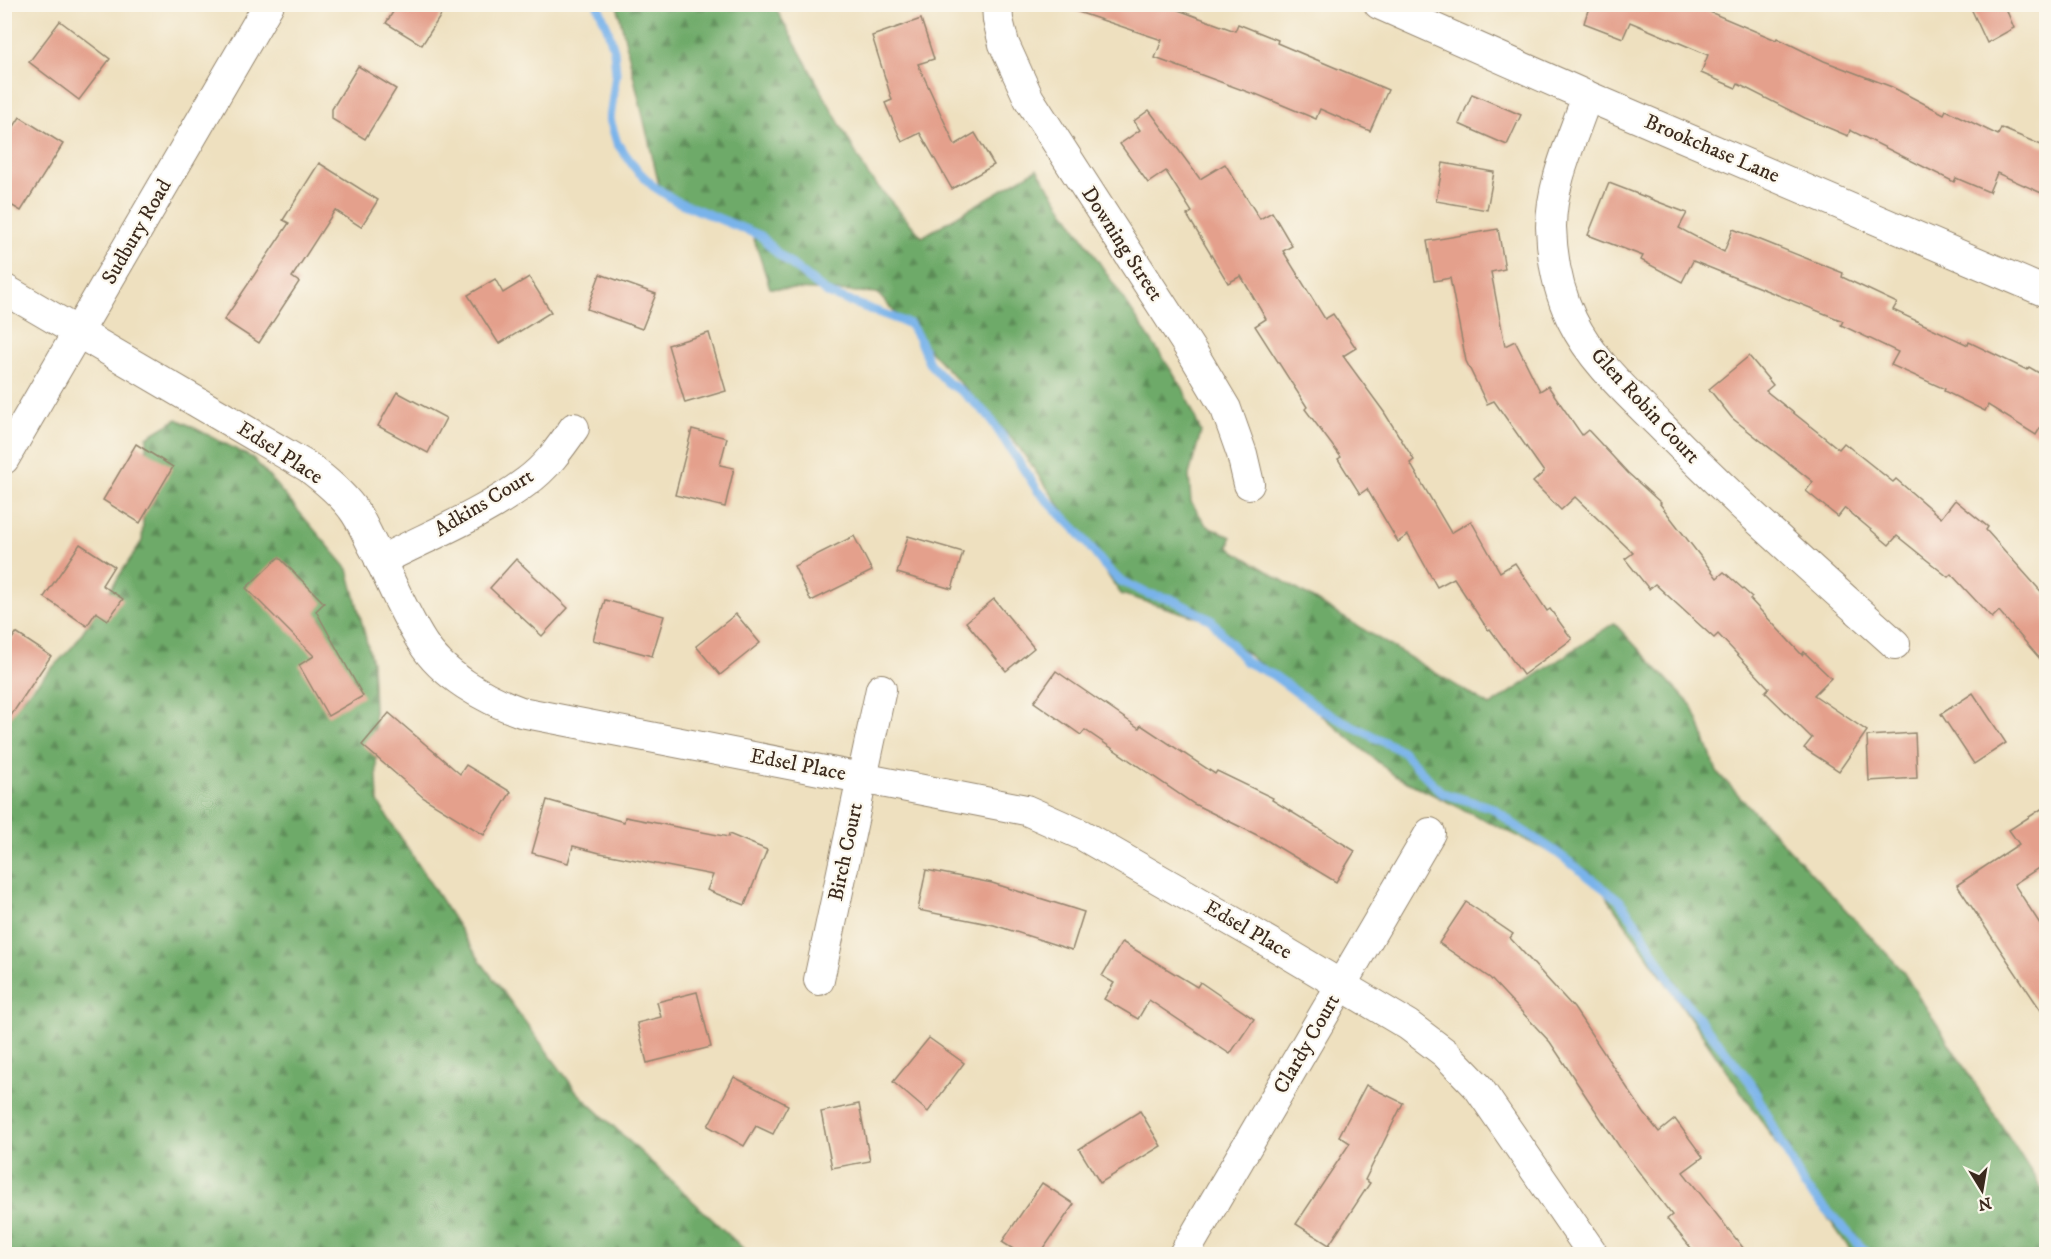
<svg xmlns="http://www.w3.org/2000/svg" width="2051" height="1259" font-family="'IM FELL DW Pica',serif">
  <defs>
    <pattern id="forest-firs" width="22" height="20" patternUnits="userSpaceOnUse" patternTransform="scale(1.5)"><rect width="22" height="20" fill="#6eaa69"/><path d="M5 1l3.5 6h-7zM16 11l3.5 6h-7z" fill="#5c8b56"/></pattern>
  </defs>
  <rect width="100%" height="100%" fill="#fbf7ec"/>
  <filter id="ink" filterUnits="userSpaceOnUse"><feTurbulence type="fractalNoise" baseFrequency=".0167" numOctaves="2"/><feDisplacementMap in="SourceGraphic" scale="12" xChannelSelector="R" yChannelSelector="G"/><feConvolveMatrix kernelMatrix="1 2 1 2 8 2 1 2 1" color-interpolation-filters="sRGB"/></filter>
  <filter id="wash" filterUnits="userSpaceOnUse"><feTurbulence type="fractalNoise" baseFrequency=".008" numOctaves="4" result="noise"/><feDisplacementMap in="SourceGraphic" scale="24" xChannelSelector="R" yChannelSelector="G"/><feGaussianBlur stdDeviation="1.35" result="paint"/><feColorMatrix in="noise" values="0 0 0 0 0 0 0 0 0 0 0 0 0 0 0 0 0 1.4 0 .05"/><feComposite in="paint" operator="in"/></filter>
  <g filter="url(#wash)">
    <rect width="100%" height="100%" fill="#eee0bf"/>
    <g fill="url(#forest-firs)" stroke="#546a44" stroke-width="1.5">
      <polygon points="617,5 774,5 868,175 922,237 1037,169 1183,388 1201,432 1189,475 1191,502 1206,525 1231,537 1229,548 1490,706 1614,623 1693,707 1717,772 1902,970 2046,1195 2046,1254 1853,1254 1589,871 1395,776 1206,620 1121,594 1018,446 877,293 770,288 751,230 661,194"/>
      <polygon points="177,419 253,458 348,569 372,662 378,802 481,962 577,1092 749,1254 5,1254 4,718 74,645 142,541 147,437"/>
    </g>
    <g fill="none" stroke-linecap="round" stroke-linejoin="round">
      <polyline stroke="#79b3ea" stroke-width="9" points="597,4 607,27 614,50 616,73 610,119 617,143 636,169 653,186 676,201 761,236 776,252 827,293 910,324 919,339 929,363 947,382 961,391 988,415 1038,491 1078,532 1104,565 1119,580 1148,594 1171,599 1211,620 1246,662 1273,675 1321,710 1402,751 1442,793 1493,808 1517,827 1556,852 1619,900 1640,929 1674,988 1750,1082 1804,1186 1868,1254"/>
    </g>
    <g id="blocks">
      <g fill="#e4a08c">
        <polygon points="398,4 448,4 422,45 386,23"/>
        <polygon points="1070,4 1162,4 1235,31 1238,24 1278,40 1277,43 1388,90 1370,131 1320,109 1316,119 1256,94 1256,95 1155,58 1162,40 1069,9"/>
        <polygon points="1590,4 1691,4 1776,40 1777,38 1824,61 1892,87 1944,114 1946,110 1998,135 2001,128 2046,147 2046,195 1997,173 1989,192 1956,178 1954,182 1850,130 1848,136 1805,118 1738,84 1736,88 1701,73 1708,55 1630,22 1623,38 1584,23"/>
        <polygon points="1969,4 2004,4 2014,28 1987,43"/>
        <polygon points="921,19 934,59 918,64 955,145 975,133 994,165 952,189 920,133 902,142 885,103 892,100 872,36"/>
        <polygon points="60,21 110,59 79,100 29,62"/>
        <polygon points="358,66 396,89 365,139 332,119 332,109"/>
        <polygon points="1472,94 1521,115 1507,145 1459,124"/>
        <polygon points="1149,110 1200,179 1225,164 1260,219 1272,212 1292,246 1283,251 1325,319 1333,314 1356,348 1343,356 1384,412 1414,460 1410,463 1451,533 1471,521 1500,572 1515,563 1547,611 1550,609 1572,639 1523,675 1490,629 1488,630 1454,578 1437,587 1408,535 1398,542 1367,489 1360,494 1338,459 1341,457 1305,409 1307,407 1255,326 1266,319 1241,276 1228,283 1187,215 1192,212 1166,171 1148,183 1120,144 1140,130 1134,121"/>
        <polygon points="20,117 63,144 21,211 4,201 4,142"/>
        <polygon points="319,163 378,200 361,227 335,210 292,277 299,282 259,343 224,320 289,223 283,220"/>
        <polygon points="1443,163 1494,172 1487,210 1436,201"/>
        <polygon points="1609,183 1687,213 1679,228 1724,252 1733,229 1843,273 1842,277 1897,303 1893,310 1968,345 1969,342 2027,370 2029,367 2046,377 2046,418 2036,435 1988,405 1985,411 1944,391 1945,389 1891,365 1898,352 1841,325 1843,321 1693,261 1682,282 1641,260 1643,256 1588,235"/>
        <polygon points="1498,229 1505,269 1491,272 1505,346 1515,341 1540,391 1548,386 1582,435 1588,430 1628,473 1661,503 1660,504 1717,578 1724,572 1752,597 1750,599 1802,655 1804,652 1831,678 1814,695 1867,731 1839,771 1804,748 1812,738 1765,692 1769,688 1718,634 1714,638 1655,584 1649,589 1625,559 1633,553 1575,497 1561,510 1533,482 1544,472 1494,401 1487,404 1466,361 1450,278 1434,281 1427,241"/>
        <polygon points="600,274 656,294 642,329 587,309"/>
        <polygon points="529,277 551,312 499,344 468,295 495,279 503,293"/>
        <polygon points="709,333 726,391 685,403 668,345"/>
        <polygon points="1749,356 1773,385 1766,391 1839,449 1844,443 1893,482 1896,479 1941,518 1955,500 1988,527 1986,530 2046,597 2046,666 1999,611 1992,618 1951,574 1948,577 1897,536 1889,545 1845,508 1838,517 1806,491 1813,482 1732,418 1709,389"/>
        <polygon points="397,392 446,418 428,453 378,426"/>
        <polygon points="692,429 727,438 720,465 734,468 725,507 675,495"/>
        <polygon points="136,444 173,467 140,523 103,500"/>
        <polygon points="854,536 872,571 811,601 794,566"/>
        <polygon points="908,536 963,552 952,589 897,573"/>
        <polygon points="80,544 114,566 102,585 123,599 108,620 96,612 87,626 44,597"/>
        <polygon points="279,557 324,603 316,611 363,696 328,716 299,665 314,656 246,588"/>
        <polygon points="516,559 568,608 542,636 490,588"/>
        <polygon points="994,599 1034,648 1006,671 966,622"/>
        <polygon points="605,600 664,616 652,656 593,640"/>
        <polygon points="736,614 760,643 720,675 696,646"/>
        <polygon points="16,633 51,656 4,726 4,651"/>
        <polygon points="1056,671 1139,728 1141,725 1215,774 1217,771 1273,798 1272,800 1355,851 1336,882 1263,838 1194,804 1085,730 1081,735 1034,702"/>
        <polygon points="1973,693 2006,743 1974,764 1941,714"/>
        <polygon points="389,713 460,774 466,765 511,792 484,835 424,798 362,745"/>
        <polygon points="1915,733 1917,778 1869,781 1867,736"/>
        <polygon points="547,800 624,822 625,817 728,837 729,834 767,850 745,905 707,890 713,875 600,853 573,846 568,863 532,853"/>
        <polygon points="2046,806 2046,863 2014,884 2046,933 2046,1018 1957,885 2019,844 2009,830"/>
        <polygon points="926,870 992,883 1084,912 1072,950 994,925 918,910"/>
        <polygon points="1466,902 1513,934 1510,938 1574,1008 1644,1113 1659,1132 1675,1119 1703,1157 1683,1172 1748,1254 1696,1254 1667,1219 1672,1215 1619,1146 1550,1042 1490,978 1439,943"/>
        <polygon points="1122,942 1197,987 1200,982 1254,1019 1230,1054 1149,1000 1138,1019 1104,999 1114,983 1102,976"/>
        <polygon points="697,992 711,1047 647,1063 637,1023 661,1017 657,1002"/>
        <polygon points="929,1038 964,1063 928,1112 893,1082"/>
        <polygon points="734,1077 788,1105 773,1134 756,1126 744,1146 708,1126"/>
        <polygon points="1366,1085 1403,1103 1365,1180 1370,1183 1329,1245 1296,1224 1350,1143 1339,1136"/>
        <polygon points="859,1104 870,1161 832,1168 821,1112"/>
        <polygon points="1140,1111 1161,1146 1100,1183 1079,1149"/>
        <polygon points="1042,1183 1074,1204 1040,1254 1021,1254 1002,1242"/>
      </g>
    </g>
  </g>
  <g filter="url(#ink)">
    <use href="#blocks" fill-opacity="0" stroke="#94856e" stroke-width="1.5"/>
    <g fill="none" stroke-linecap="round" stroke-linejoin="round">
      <defs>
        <g id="street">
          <polyline points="997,4 998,20 1004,44 1029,99 1194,355 1226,409 1242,454 1249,484"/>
          <polyline points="1379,4 1587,96 2046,292"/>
          <path d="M1587 96C1573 138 1551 182 1551 227 1552 259 1558 291 1572 320 1592 361 1627 392 1659 424 1734 501 1815 572 1895 644"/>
          <path d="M4 289 308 467C324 479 340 492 352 508 361 519 367 535 374 548 390 579 403 612 422 642 442 675 485 699 521 712L1026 810 1082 835 1277 947 1408 1025 1445 1053 1478 1087 1593 1254"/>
          <polyline points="4,459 269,4"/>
          <path d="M380 561C428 536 482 515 526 482 546 468 560 448 574 428"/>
          <polyline points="819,980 881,689"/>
          <polyline points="1184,1254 1430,833"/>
        </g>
      </defs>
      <use href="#street" stroke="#94856e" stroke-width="32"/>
      <use href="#street" stroke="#fff" stroke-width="30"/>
    </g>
  </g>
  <g text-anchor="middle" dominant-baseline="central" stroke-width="4.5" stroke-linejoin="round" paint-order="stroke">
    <g font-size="21" fill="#3b2a1e" stroke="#fbf7ec">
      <text transform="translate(1712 149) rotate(23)">Brookchase Lane</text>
      <text transform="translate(137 232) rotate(-60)">Sudbury Road</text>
      <text transform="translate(1122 244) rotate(57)">Downing Street</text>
      <text transform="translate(1645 406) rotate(47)">Glen Robin Court</text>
      <text transform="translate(280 453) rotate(33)">Edsel Place</text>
      <text transform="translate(484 503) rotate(-31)">Adkins Court</text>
      <text transform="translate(798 765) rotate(11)">Edsel Place</text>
      <text transform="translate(846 852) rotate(-78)">Birch Court</text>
      <text transform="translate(1248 930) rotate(30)">Edsel Place</text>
      <text transform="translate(1307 1044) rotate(-60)">Clardy Court</text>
    </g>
  </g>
  <rect width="2051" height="1259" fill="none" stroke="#fbf7ec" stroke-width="24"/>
  <g transform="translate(1982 1190) rotate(169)" stroke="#fbf7ec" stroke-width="4.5" paint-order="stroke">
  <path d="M0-4.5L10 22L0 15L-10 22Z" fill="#3b2a1e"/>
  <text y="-9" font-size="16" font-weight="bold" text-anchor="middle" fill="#3b2a1e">N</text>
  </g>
</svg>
